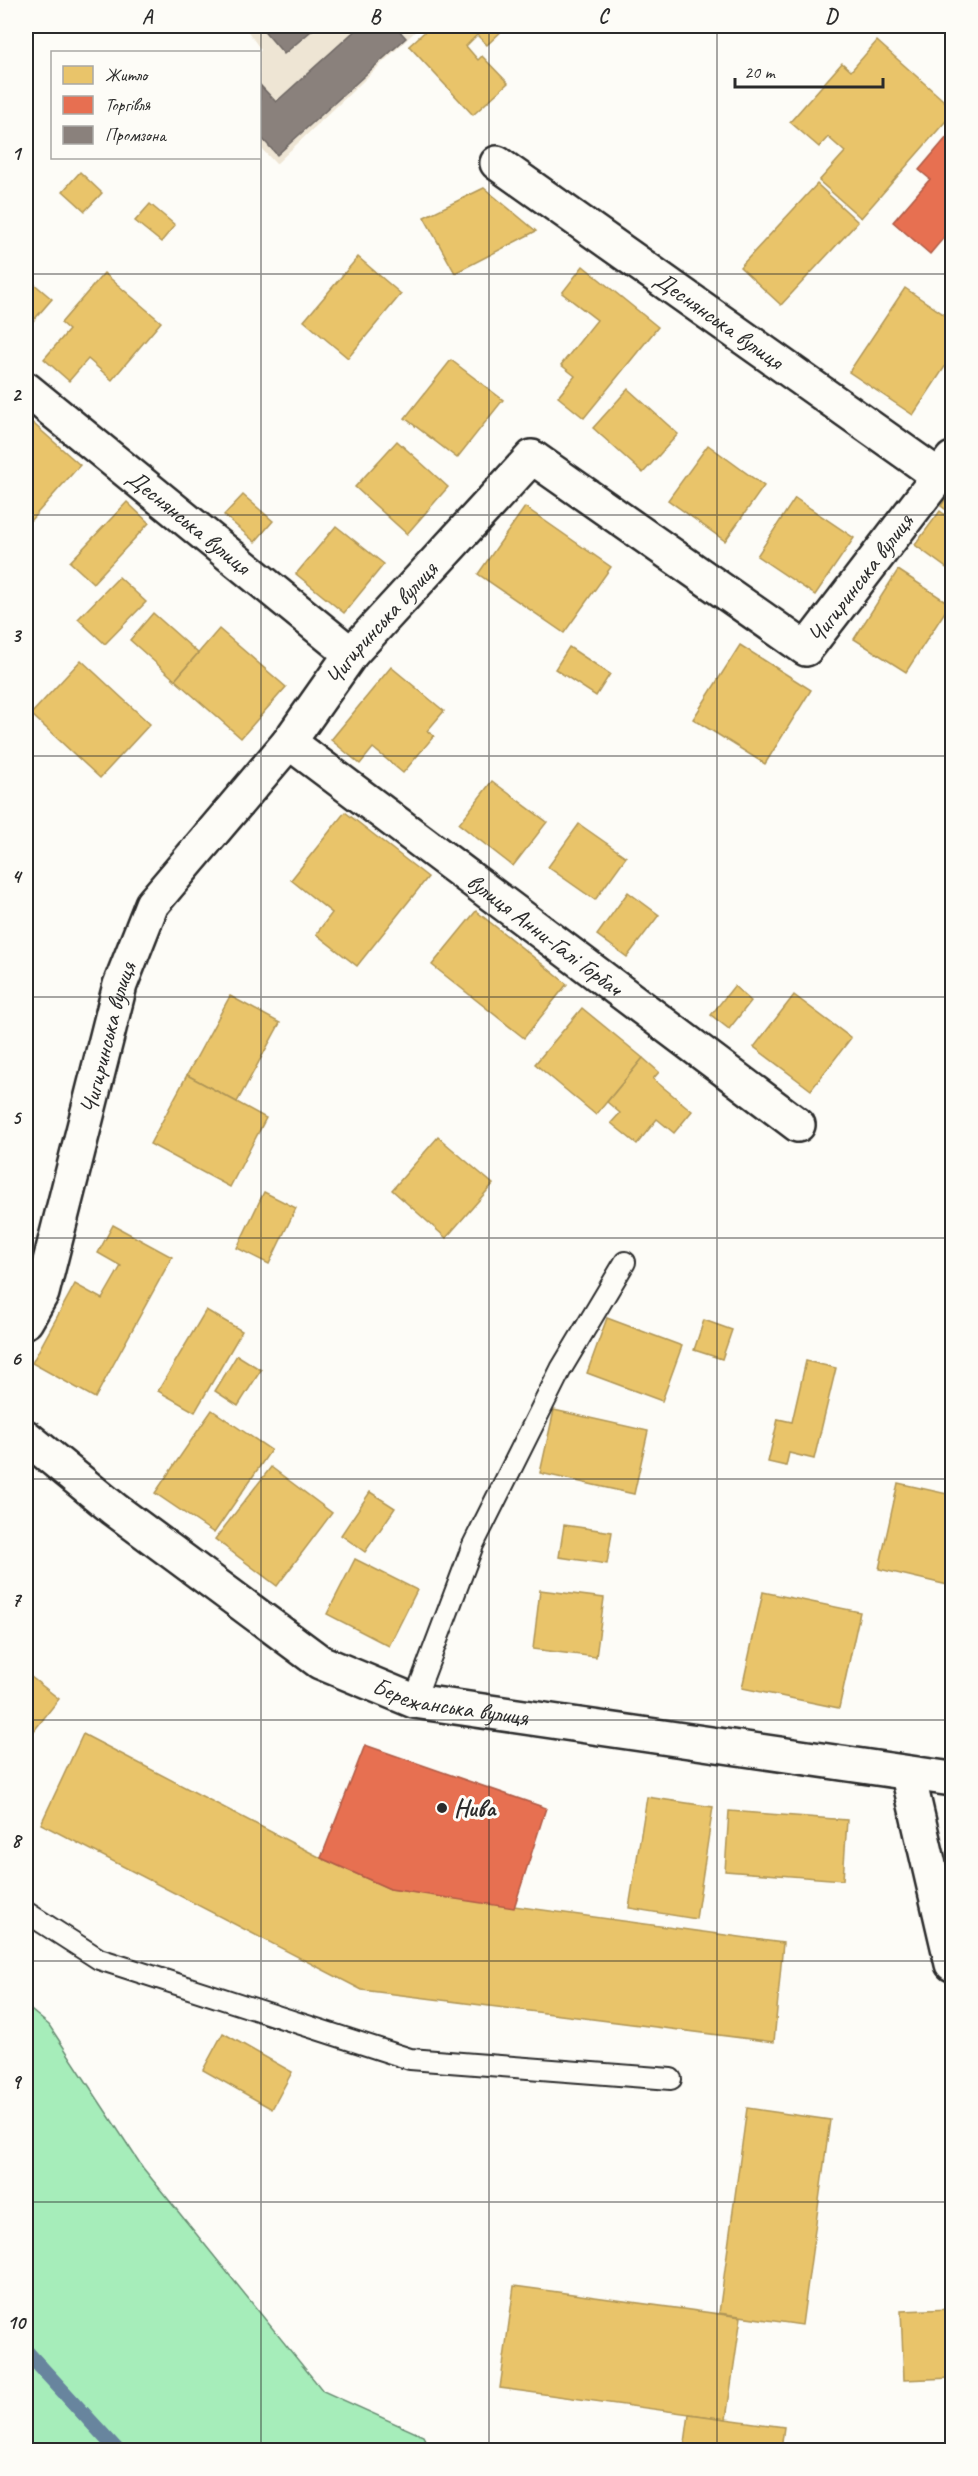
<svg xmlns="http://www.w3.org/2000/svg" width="978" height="2476" font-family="Caveat,sans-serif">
  <rect width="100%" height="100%" fill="#fdfcf7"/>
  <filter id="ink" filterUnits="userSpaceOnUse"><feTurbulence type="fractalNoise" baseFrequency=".0167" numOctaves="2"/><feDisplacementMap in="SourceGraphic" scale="12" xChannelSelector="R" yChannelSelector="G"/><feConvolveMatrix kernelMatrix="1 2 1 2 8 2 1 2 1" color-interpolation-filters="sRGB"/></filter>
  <g filter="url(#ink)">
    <polygon fill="#eee5d4" points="244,26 421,26 276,164 260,147 259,52 261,50"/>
    <polygon fill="#a6edba" stroke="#688c72" stroke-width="1.5" points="26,2006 49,2025 143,2168 323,2391 423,2436 430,2450 26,2450"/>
    <g fill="#e9c46a" stroke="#b09657" stroke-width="1.5">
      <polygon points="431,26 507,26 487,45 477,35 466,46 478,60 482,56 508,83 473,115 409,46"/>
      <polygon points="877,41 952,108 952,114 861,218 819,181 845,152 828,137 819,147 790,122 842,63 851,71"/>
      <polygon points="80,172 102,193 85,211 63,191"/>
      <polygon points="817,184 858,222 781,305 740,267"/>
      <polygon points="484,188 536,231 455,273 424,217"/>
      <polygon points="150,204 175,225 161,242 135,221"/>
      <polygon points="358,257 401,294 348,358 304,321"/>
      <polygon points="583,266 658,327 584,418 558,397 575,376 561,365 597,320 562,293"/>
      <polygon points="104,273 161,322 112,380 88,359 69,381 44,359 69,330 61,323"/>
      <polygon points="26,277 52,299 26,329"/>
      <polygon points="905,288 952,320 952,356 913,415 849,372"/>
      <polygon points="451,360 503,400 457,458 405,418"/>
      <polygon points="628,389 678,434 643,473 593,428"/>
      <polygon points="26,417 80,465 31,520 26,515"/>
      <polygon points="397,441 448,487 407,534 355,487"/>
      <polygon points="708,445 764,486 725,541 668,500"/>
      <polygon points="952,489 952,514 941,506"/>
      <polygon points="243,495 273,521 255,542 224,515"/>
      <polygon points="795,498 854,538 815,595 757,556"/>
      <polygon points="127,502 149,523 93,583 70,562"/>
      <polygon points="525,507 611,567 564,633 478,574"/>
      <polygon points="940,511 952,520 952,572 915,545"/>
      <polygon points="336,526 384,564 344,613 296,574"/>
      <polygon points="898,570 950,604 906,672 854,639"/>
      <polygon points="119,577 146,602 105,644 78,619"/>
      <polygon points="153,613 198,653 175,680 130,640"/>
      <polygon points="219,629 286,687 241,738 175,680"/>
      <polygon points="740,645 811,690 765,764 693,719"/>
      <polygon points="569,647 610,674 596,696 555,669"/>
      <polygon points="81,660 150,724 100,778 31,714"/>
      <polygon points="391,667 444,711 427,731 434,736 403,773 373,748 360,764 331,740"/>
      <polygon points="492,781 547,822 513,866 459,824"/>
      <polygon points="345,812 428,877 357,966 316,934 332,913 291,880"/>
      <polygon points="579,824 626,857 595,900 548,867"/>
      <polygon points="628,892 659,915 627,957 597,935"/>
      <polygon points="476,911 567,984 524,1038 432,965"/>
      <polygon points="734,986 751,1001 729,1029 711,1015"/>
      <polygon points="794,995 851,1038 811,1090 754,1047"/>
      <polygon points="230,996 280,1023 237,1102 187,1075"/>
      <polygon points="582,1008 643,1058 596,1115 535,1064"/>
      <polygon points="643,1058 659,1072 653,1079 692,1111 674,1133 657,1119 637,1144 611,1123 620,1113 607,1102"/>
      <polygon points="187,1075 266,1118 230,1187 150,1144"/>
      <polygon points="438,1137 493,1184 446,1238 392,1190"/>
      <polygon points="264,1192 296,1208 269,1264 237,1248"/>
      <polygon points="113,1225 172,1257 95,1398 32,1363 75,1284 102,1299 121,1266 98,1253"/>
      <polygon points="206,1310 242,1331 195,1412 158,1391"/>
      <polygon points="607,1318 682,1346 662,1401 587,1373"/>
      <polygon points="704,1320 732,1330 722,1359 694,1350"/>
      <polygon points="237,1355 261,1370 238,1406 215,1391"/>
      <polygon points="806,1361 836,1368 814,1459 789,1453 786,1466 768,1462 778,1419 792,1422"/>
      <polygon points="212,1410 271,1450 214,1533 155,1493"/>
      <polygon points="554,1410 648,1431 634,1494 540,1473"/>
      <polygon points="271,1467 332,1513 277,1586 215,1539"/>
      <polygon points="898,1483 952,1495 952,1586 879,1569"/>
      <polygon points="370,1492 395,1508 365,1552 341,1535"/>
      <polygon points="564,1525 612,1532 607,1564 559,1557"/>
      <polygon points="355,1559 417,1590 389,1646 327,1614"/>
      <polygon points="540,1590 604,1598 596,1657 533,1649"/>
      <polygon points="763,1592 860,1612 839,1708 742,1688"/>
      <polygon points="26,1673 59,1699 26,1741"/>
      <polygon points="83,1734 321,1858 390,1889 783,1943 774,2042 362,1990 41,1824"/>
      <polygon points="647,1797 713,1807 696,1919 629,1908"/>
      <polygon points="729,1811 847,1820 843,1880 725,1871"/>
      <polygon points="223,2033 292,2072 272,2109 203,2070"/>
      <polygon points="747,2108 830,2120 802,2325 719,2313"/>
      <polygon points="514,2286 741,2317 726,2419 500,2388"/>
      <polygon points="952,2309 952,2378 904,2380 901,2311"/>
      <polygon points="689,2414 784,2427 781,2450 684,2450"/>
    </g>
    <g fill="#e76f51" stroke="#af5b46" stroke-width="1.5">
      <polygon points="952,131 952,228 930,254 893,222 930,179 919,170"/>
      <polygon points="365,1745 546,1808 514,1908 390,1889 321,1858"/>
    </g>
    <g fill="#8a817c" stroke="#6e6764" stroke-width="1.5">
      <polygon points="260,26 317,26 284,54"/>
      <polygon points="360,26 395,26 406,38 277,155 260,136 260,85 276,102"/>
    </g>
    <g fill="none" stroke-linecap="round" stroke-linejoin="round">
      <polyline stroke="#67859e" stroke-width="15" points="26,2351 117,2450"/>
      <defs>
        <g id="service">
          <polyline points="414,1701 473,1545 561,1369 625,1262"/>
          <polyline points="26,1912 99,1959 410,2059 671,2079"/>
        </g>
        <g id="minor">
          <path id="s1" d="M497 163 939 476"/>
          <path id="s2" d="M26 389 351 654"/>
          <path id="s3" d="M289 742 798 1125"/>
          <path id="s4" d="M26 1321 42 1293 120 985 152 904 289 742 351 654 532 457 806 649 952 459"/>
          <path id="s5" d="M26 1437 114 1509 320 1662 414 1701 952 1779"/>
          <polyline points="908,1775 952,1964"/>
        </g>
      </defs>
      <use href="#service" stroke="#2b2b2b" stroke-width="24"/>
      <use href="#minor" stroke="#2b2b2b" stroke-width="38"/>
      <use href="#service" stroke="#fdfcf7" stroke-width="20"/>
      <use href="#minor" stroke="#fdfcf7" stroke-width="33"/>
    </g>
  </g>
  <path fill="none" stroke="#2b2b2b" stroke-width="1.5" stroke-opacity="0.55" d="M261 26V2450M489 26V2450M717 26V2450M26 274H952M26 515H952M26 756H952M26 997H952M26 1238H952M26 1479H952M26 1720H952M26 1961H952M26 2202H952"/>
  <circle fill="#2b2b2b" stroke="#fdfcf7" stroke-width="2" cx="442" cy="1808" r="6"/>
  <g text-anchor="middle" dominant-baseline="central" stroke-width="6" stroke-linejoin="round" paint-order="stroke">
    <g font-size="24" fill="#2b2b2b" stroke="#fdfcf7">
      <text stroke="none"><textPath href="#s1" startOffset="272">Деснянська вулиця</textPath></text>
      <text stroke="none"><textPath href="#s2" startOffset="210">Деснянська вулиця</textPath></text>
      <text stroke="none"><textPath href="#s4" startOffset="1448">Чигиринська вулиця</textPath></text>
      <text stroke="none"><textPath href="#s4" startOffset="800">Чигиринська вулиця</textPath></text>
      <text stroke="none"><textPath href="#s3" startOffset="320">вулиця Анни-Галі Горбач</textPath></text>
      <text stroke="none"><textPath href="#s4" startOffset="296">Чигиринська вулиця</textPath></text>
      <text stroke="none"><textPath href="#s5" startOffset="508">Бережанська вулиця</textPath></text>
    </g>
    <g font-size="24" font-weight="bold" fill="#2b2b2b" stroke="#fdfcf7" text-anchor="start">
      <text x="454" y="1808">Нива</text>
    </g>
  </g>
  <rect width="978" height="2476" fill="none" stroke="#fdfcf7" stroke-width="66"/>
  <rect x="51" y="51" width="210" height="108" fill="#fdfcf7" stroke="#a9a8a5" stroke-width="1.5"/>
  <rect x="63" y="66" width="30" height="18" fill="#e9c46a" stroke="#a9a8a5" stroke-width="1.5"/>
  <text x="105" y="81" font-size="18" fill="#2b2b2b">Житло</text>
  <rect x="63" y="96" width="30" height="18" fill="#e76f51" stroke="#a9a8a5" stroke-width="1.5"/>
  <text x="105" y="111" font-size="18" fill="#2b2b2b">Торгівля</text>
  <rect x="63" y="126" width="30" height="18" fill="#8a817c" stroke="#a9a8a5" stroke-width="1.5"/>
  <text x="105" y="141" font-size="18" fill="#2b2b2b">Промзона</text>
  <path d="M735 78v9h148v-9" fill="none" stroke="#2b2b2b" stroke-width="3"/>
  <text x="744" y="78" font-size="18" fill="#2b2b2b" stroke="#fdfcf7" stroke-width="4.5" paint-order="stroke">20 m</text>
  <rect x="33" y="33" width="912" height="2410" fill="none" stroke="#2b2b2b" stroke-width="2"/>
  <g font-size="20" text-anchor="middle" font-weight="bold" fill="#2b2b2b">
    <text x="147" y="23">A</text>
    <text x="375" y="23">B</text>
    <text x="603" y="23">C</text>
    <text x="831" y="23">D</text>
    <text x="16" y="160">1</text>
    <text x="16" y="401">2</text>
    <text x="16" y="642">3</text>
    <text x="16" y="883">4</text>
    <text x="16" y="1124">5</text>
    <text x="16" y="1365">6</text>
    <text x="16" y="1606">7</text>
    <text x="16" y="1847">8</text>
    <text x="16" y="2088">9</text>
    <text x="16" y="2329">10</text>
  </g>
</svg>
